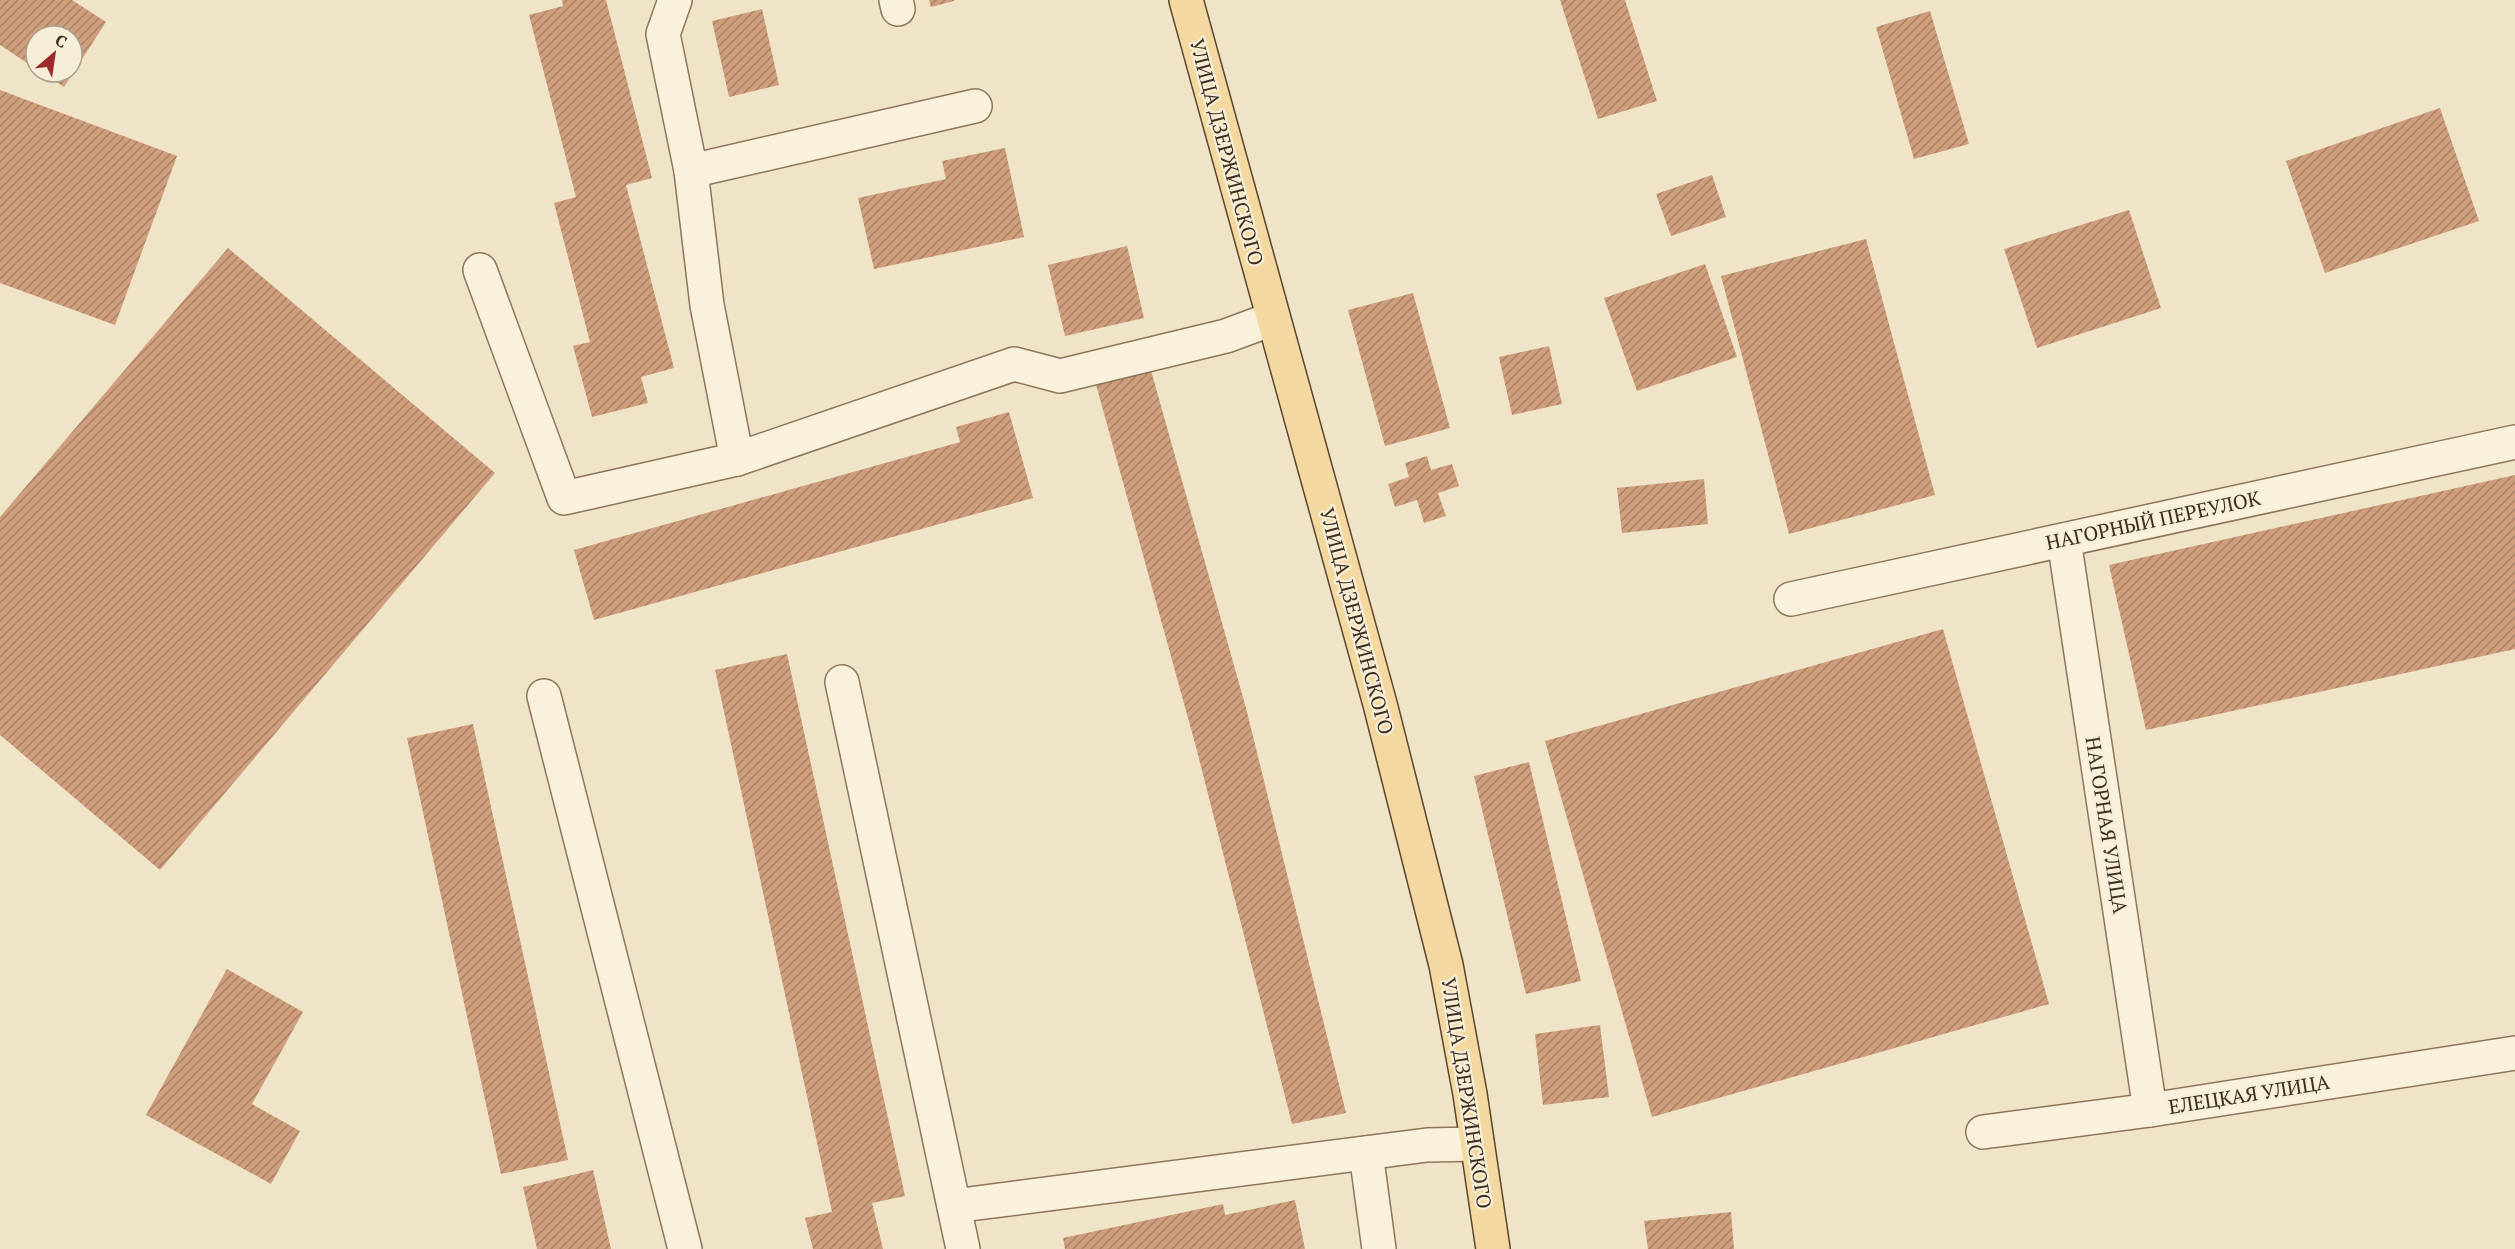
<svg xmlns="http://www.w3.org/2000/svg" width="2515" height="1249" font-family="'PT Serif',serif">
  <defs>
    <pattern id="building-hatch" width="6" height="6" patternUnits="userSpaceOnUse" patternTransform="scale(1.5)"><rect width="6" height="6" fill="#cf9f7d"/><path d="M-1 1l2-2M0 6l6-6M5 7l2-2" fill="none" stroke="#a98266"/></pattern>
  </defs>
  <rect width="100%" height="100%" fill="#f0e4c8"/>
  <g fill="url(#building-hatch)">
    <polygon points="0,0 72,0 106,22 64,87 41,72 72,72 72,36 36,36 36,69 0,45"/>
    <polygon points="562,0 606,0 652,178 626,185 674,368 641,377 648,403 592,417 573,346 590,342 554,203 576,197 529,15 563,6"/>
    <polygon points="929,0 954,0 954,1 931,7"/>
    <polygon points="1560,0 1625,0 1657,101 1598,119"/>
    <polygon points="762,9 779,85 729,97 712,21"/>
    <polygon points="1930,11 1969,144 1914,159 1876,27"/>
    <polygon points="0,90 177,156 115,325 0,283"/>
    <polygon points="2440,108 2479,221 2325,273 2286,161"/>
    <polygon points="1005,148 1024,237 874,269 858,198 946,179 942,161"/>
    <polygon points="1712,175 1726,217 1671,236 1656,194"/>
    <polygon points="2129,210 2161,308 2037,348 2004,249"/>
    <polygon points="1866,239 1935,495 1789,534 1721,276"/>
    <polygon points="1127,246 1144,318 1065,336 1048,265"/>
    <polygon points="228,248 495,473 160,870 0,735 0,517"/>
    <polygon points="1705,264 1737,357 1637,391 1604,298"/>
    <polygon points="1413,293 1450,428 1385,446 1348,310"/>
    <polygon points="1549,346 1562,404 1512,415 1499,357"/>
    <polygon points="1150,367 1246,708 1346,1113 1292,1124 1196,747 1095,381"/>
    <polygon points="1009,412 1033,498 594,620 574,550 960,442 956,427"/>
    <polygon points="1427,456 1431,470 1452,464 1459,486 1438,493 1446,516 1424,523 1417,500 1395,507 1388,484 1409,477 1405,463"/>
    <polygon points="2515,475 2515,649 2146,730 2109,565"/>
    <polygon points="1704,479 1708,524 1622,533 1617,488"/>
    <polygon points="1943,629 2049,1004 1652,1117 1545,741"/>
    <polygon points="787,654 905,1196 872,1203 883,1249 813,1249 805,1218 832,1212 715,670"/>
    <polygon points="473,724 568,1160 501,1174 407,738"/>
    <polygon points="1529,762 1581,981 1526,994 1474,776"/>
    <polygon points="227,969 303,1012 252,1104 300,1131 271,1184 146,1115"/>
    <polygon points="1600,1025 1609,1097 1543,1105 1535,1034"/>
    <polygon points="593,1170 611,1249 537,1249 523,1187"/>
    <polygon points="1295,1200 1305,1249 1065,1249 1063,1238 1223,1204 1225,1215"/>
    <polygon points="1731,1212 1734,1249 1648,1249 1644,1221"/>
  </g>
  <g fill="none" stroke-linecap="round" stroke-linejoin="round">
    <defs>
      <g id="minor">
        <polyline points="675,0 663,34 691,171 707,305 737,459 1014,364 1060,376 1226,336 1272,319"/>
        <polyline points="896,0 898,9"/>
        <polyline points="691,171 975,106"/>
        <polyline points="480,270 564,498 737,459"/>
        <polyline points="2064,540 2150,1110"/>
        <polyline points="1791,599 2515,442"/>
        <polyline points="842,682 963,1249"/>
        <polyline points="544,696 685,1249"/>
        <polyline points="1983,1132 2150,1110 2515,1053"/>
        <polyline points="1366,1153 1379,1249"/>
        <polyline points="954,1206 1427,1145 1477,1144"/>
      </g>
      <polyline id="major" points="1186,0 1380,704 1446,965 1470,1094 1493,1249"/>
    </defs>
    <use href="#minor" stroke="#8d765c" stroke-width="36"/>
    <use href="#major" stroke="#5b4430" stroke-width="36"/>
    <use href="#minor" stroke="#faf1dc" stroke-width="33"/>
    <use href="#major" stroke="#f3d9a0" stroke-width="33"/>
  </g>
  <g text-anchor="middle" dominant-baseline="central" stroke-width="4.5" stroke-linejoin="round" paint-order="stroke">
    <g font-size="20" fill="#3d2e20" stroke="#f7eed8">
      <text transform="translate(1227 152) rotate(75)">УЛИЦА ДЗЕРЖИНСКОГО</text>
      <text transform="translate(2153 520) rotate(-12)">НАГОРНЫЙ ПЕРЕУЛОК</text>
      <text transform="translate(1357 621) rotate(75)">УЛИЦА ДЗЕРЖИНСКОГО</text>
      <text transform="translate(2107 825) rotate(81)">НАГОРНАЯ УЛИЦА</text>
      <text transform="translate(1467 1093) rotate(81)">УЛИЦА ДЗЕРЖИНСКОГО</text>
      <text transform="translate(2249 1094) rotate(-9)">ЕЛЕЦКАЯ УЛИЦА</text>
    </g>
  </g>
  <g transform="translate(54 54) rotate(29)"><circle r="28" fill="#f7eed8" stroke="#ada18e" stroke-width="1.5"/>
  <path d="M0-4.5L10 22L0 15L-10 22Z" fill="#9e2a2b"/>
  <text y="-9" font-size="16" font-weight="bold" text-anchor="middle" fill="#3d2e20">С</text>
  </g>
</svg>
